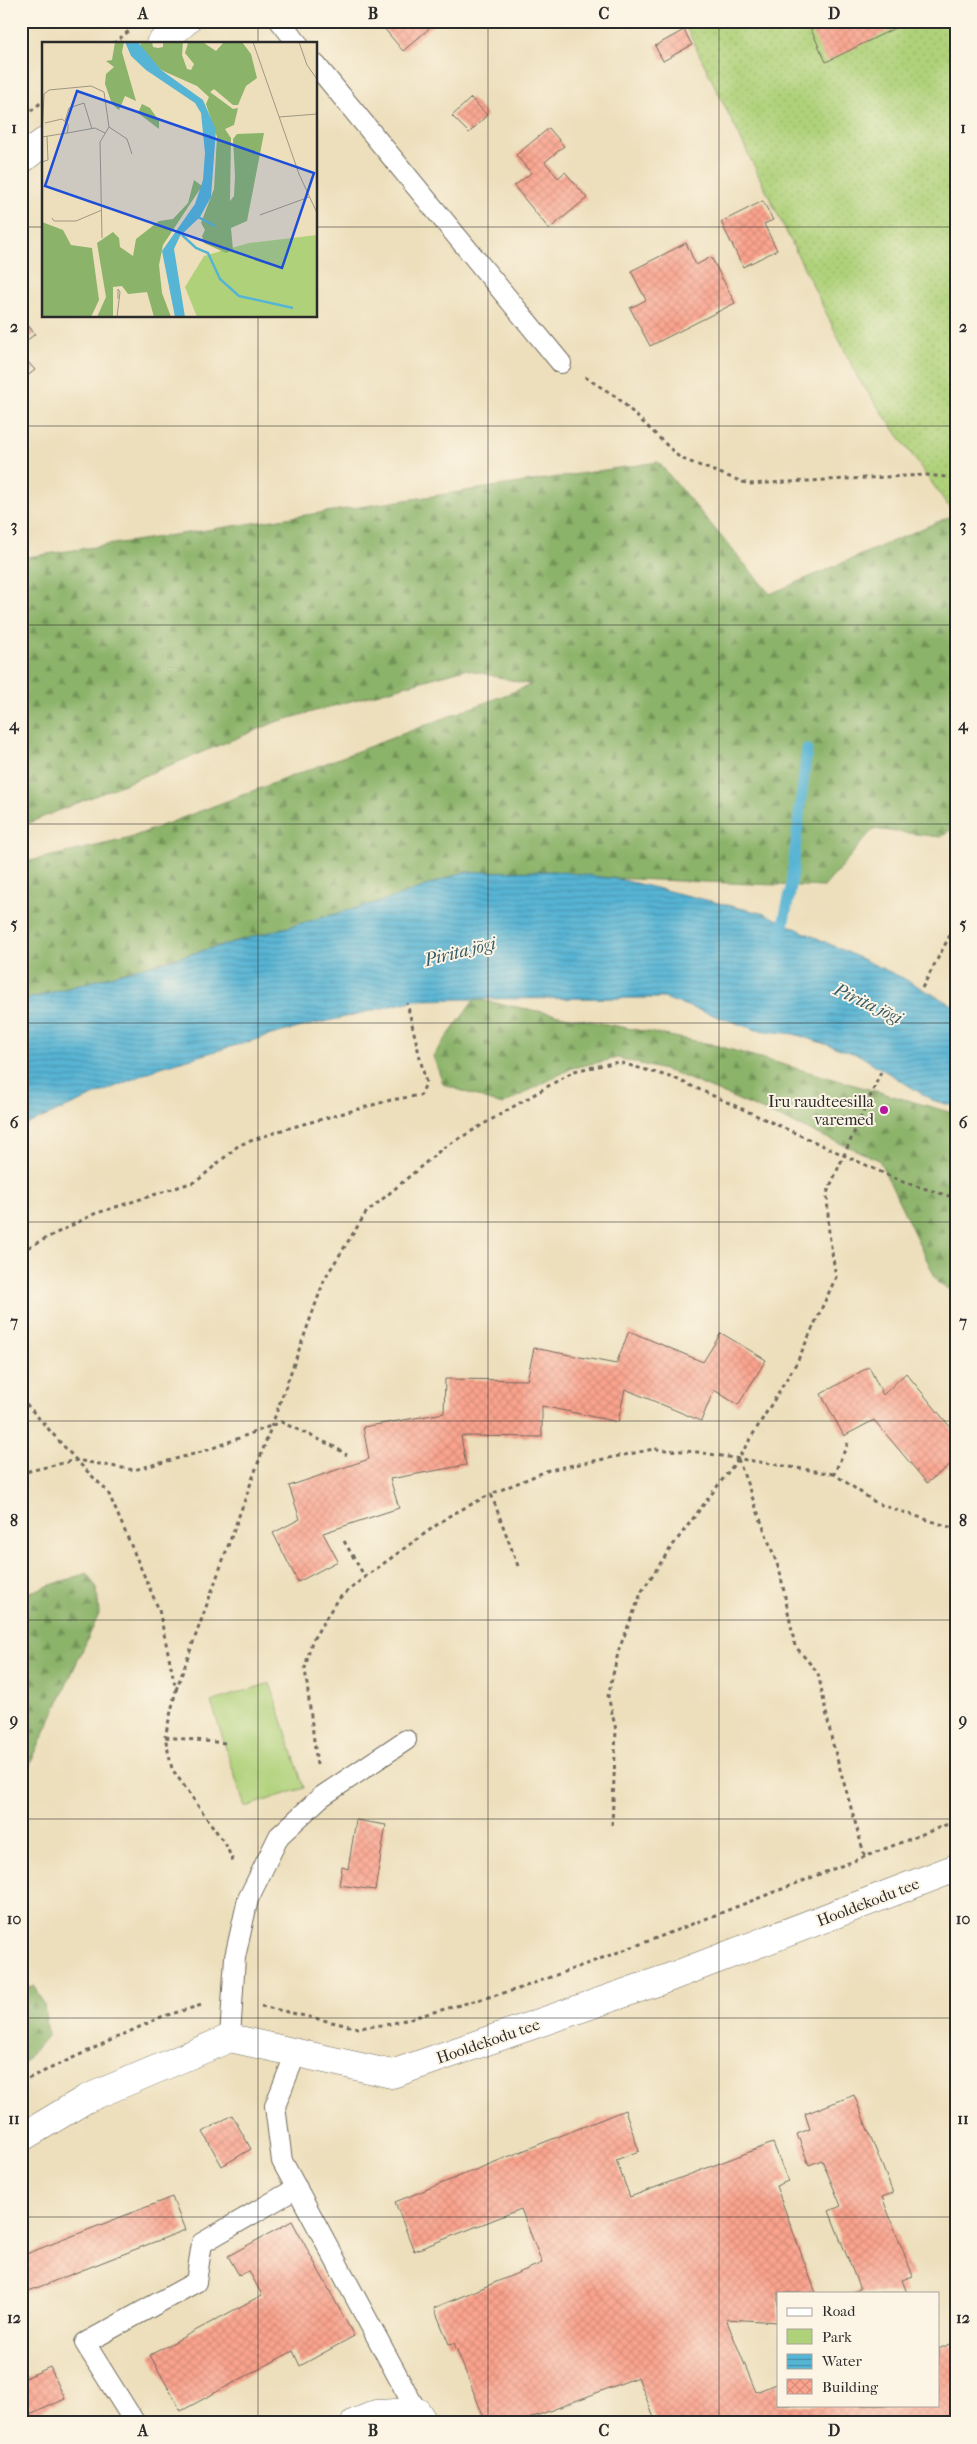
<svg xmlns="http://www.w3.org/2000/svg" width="977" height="2444" font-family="'IM FELL French Canon',serif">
  <defs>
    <pattern id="grass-dots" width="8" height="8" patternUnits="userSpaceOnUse" patternTransform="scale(1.25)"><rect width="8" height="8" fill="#afd179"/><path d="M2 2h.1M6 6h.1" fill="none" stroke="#97b469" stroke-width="1.8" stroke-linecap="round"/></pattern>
    <pattern id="forest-firs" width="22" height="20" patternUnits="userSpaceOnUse" patternTransform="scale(1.25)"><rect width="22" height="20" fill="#8bb369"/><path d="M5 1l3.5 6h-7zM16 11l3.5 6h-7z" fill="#729257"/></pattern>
    <pattern id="water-rules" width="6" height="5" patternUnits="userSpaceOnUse" patternTransform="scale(1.25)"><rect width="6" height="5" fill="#56b4d4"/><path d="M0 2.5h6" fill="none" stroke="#4793ac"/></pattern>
    <pattern id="building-cross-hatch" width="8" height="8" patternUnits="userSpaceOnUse" patternTransform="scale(1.25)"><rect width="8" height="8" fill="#faa38d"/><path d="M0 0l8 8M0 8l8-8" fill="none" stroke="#d68c7a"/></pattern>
  </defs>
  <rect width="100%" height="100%" fill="#fcf5e5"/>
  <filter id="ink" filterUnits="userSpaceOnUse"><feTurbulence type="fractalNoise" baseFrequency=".02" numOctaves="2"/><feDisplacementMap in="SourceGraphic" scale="10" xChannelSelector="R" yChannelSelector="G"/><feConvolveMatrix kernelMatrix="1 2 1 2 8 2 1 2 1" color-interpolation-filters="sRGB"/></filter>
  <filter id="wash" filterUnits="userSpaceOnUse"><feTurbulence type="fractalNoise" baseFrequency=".0096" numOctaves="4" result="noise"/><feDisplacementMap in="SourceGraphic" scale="20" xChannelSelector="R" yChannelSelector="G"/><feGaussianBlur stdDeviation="1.12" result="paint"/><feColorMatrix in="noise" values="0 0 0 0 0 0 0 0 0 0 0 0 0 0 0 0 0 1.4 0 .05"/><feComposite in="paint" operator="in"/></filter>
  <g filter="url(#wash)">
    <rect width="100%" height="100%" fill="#eddfbc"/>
    <polygon fill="url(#grass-dots)" stroke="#6d7e52" points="683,21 956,21 956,517 859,380"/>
    <g fill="url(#forest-firs)" stroke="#5b6f4a">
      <polygon points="658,462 770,594 956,514 956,826 941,837 873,829 824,887 464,872 393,898 21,1001 21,863 127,839 531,685 465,669 276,722 21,826 21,558"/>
      <polygon points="475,999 711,1044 956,1114 956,1293 938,1283 879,1160 675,1073 618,1058 572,1068 502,1105 443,1084 433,1056"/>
      <polygon points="87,1573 97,1589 99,1614 21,1784 21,1595"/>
      <polygon points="35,1986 44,2005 48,2035 21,2066 21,1987"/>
    </g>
    <polygon fill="#afd179" stroke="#6d7e52" points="270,1683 304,1788 245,1807 211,1702"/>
    <polygon fill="url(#water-rules)" stroke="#407080" points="553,871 618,879 765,914 903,978 956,1007 956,1107 932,1100 859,1055 794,1034 756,1030 664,998 475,999 416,1000 278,1033 161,1067 21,1127 21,1001 393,898 464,872"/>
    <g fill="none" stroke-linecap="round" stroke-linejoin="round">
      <polyline stroke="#56b4d4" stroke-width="11" points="780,938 790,893 807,749"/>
    </g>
    <g id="blocks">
      <g fill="url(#building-cross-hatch)">
        <polygon points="378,21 438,21 403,51"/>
        <polygon points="807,21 904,21 905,23 826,62"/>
        <polygon points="684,30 692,45 663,61 655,46"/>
        <polygon points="471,98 487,115 469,133 452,116"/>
        <polygon points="549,128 564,146 545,162 558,178 565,172 587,198 549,229 514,186 531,173 516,155"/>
        <polygon points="763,201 773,220 764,224 777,250 743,267 721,222"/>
        <polygon points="686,243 696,265 711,257 735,303 650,346 630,308 646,300 631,271"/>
        <polygon points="21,317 35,334 21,345"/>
        <polygon points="21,354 35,370 21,381"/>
        <polygon points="629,1331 703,1362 721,1333 766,1360 738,1405 714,1390 701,1421 625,1389 618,1422 542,1406 542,1437 461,1436 466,1465 390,1479 399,1508 323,1533 338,1561 298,1582 273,1533 300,1519 289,1486 369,1459 363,1427 444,1413 445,1379 527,1380 534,1348 616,1364"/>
        <polygon points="869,1367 883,1395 906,1373 956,1434 956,1460 927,1483 874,1420 844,1436 821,1394"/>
        <polygon points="356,1820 386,1825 375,1890 339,1885 342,1867 348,1869"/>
        <polygon points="854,2095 893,2193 882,2197 913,2276 902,2280 907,2293 851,2293 860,2289 829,2211 841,2206 822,2160 809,2165 797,2134 810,2129 805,2114"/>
        <polygon points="625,2110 639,2151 616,2160 630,2197 773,2143 788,2181 776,2186 816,2293 778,2293 778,2322 726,2319 756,2392 778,2383 778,2405 938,2405 938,2349 956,2342 956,2423 656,2423 638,2377 518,2423 486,2423 454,2343 449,2344 434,2308 542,2263 521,2209 414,2251 395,2202"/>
        <polygon points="232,2115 251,2149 222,2166 203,2132"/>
        <polygon points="172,2197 185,2230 21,2294 21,2256"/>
        <polygon points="292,2221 354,2336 300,2366 293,2351 181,2411 150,2355 262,2295 249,2271 239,2275 228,2256"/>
        <polygon points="50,2367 65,2399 21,2419 21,2380"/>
      </g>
    </g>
  </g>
  <g filter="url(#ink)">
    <use href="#blocks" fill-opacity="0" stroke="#6f6a5e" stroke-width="1"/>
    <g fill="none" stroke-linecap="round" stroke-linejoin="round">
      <defs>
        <g id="service">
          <polyline points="280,21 298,44"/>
          <polyline points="316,65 561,363"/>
          <polyline points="230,2038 235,1957 248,1899 279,1836 321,1797 406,1740"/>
          <polyline points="296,2053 275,2106 282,2161 417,2412"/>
          <polyline points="135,2423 85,2343 196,2282 202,2243 297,2188"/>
        </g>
        <g id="minor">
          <polyline points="160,44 186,21"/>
          <polyline points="21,160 44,142"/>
          <polyline points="21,2138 86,2099 230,2038 392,2074 668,1978 956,1868"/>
          <polyline points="355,2423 377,2414 417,2412 424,2423"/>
        </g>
      </defs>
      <use href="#service" stroke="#6f6a5e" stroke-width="22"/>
      <use href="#minor" stroke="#6f6a5e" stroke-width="29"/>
      <g stroke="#6f6a5e" stroke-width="3" stroke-dasharray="4 4" stroke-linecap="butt">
        <polyline points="113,44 130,30"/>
        <polyline points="31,111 44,100"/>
        <polyline points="585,377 618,398 680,458 748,484 926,475 956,478"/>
        <polyline points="922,988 956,924"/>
        <polyline points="21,1251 94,1214 197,1181 239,1145 282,1130 391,1100 421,1095 426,1083 407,1003"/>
        <polyline points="21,1398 76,1460 134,1470 205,1451 281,1422 333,1446 347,1455"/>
        <polyline points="848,1443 834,1474 878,1504 956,1529"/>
        <polyline points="738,1459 780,1572 795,1646 818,1673 832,1741 865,1857"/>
        <polyline points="21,1476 25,1472 76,1460 108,1492 159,1610 176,1690 165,1737"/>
        <polyline points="344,1541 365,1577 449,1516 491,1494"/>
        <polyline points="518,1566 491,1494 549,1470 654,1449 697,1452 834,1474"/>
        <polyline points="176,1690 325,1278 366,1213 443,1148 574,1071 618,1062 674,1078 903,1182 956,1198"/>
        <polyline points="225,1743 165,1737 172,1769 226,1845 234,1864"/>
        <polyline points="317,1765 305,1668 312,1641 337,1600 365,1577"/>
        <polyline points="612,1825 616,1730 608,1696 619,1649 642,1591 670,1549 738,1459 797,1362 836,1277 829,1234 827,1193 882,1070"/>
        <polyline points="261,2006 358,2028 390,2024 518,1989 654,1939 956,1821"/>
        <polyline points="21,2082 161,2017 202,2005"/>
      </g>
      <use href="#service" stroke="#fff" stroke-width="20"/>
      <use href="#minor" stroke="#fff" stroke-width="28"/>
    </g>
  </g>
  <path fill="none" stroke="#2b2b2b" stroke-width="1" stroke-opacity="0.55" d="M258 21V44M488 21V2423M719 21V2423M21 227H44M316 227H956M258 316V2423M21 426H956M21 625H956M21 824H956M21 1023H956M21 1222H956M21 1421H956M21 1620H956M21 1819H956M21 2018H956M21 2217H956"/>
  <circle fill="#b5179e" stroke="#fcf5e5" stroke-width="2" cx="884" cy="1110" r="5"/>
  <g text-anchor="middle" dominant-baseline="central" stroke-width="4" stroke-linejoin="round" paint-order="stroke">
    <g font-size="16" fill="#2b2b2b" stroke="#fcf5e5" text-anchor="end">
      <text x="874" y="1101">Iru raudteesilla<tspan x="874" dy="18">varemed</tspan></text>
    </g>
    <g font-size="16" fill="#2b2b2b" stroke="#fcf5e5">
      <text transform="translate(868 1902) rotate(-21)">Hooldekodu tee</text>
      <text transform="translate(488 2041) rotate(-19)">Hooldekodu tee</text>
    </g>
    <g font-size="18" font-style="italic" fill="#3a5b66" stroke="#fcf5e5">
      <text transform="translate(460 952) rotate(-14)">Pirita jõgi</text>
      <text transform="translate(868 1004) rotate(25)">Pirita jõgi</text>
    </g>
  </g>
  <g transform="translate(42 42)">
    <rect width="275" height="275" fill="#eddfbc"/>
    <path d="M275 193V275H155L143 245 162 214 207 201Z" fill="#afd179"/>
    <path d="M73 0H82L80 10 94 59 83 54 77 68 70 62 63 42 64 32 72 25 64 19 70 18ZM98 0H110L111 5 116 6 121 5V0H141L140 13 145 27 149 28 152 22 143 11 146 1H162L174 9 182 0H200L209 12 215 36 204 44 196 63H191L172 47 168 50 191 67 196 66 192 83 183 87 189 96 188 159 192 154 193 134 191 97 195 92 222 91 205 179 189 186 191 208 184 211 162 201 160 194 163 188 159 181 172 147 175 95 164 62 167 55 155 44 119 28 100 8ZM100 62 108 66 117 79V87L96 71ZM152 138 160 144 121 203 117 223 120 251 129 275H112L105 250 86 252 80 244 71 245V275H55L64 255 55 201 71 190 77 196 78 205 91 214 94 197 117 179 131 177 146 161ZM0 180 21 188 29 203 50 206 57 258 49 275H0Z" fill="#8bb369"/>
    <path d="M83 0H96L119 28 161 58 174 88 169 155 158 175 138 194 132 207 143 275H133L120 209 153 162 161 138 163 111 159 71 153 61 104 28 89 14Z" fill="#56b4d4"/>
    <path fill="none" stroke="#56b4d4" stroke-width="2.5" d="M156 175 173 184M140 193 154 206 166 211 178 237 197 254 251 266"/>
    <path fill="none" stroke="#9f9782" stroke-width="1" d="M211 0 257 132 275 171M257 0 265 23 275 37M237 75 275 72M23 79 27 66 42 61 50 87M67 85 85 97 90 112M25 91 53 86 63 91M0 95 2 52 7 48 49 44 62 50 67 85 58 100 60 196M0 95 25 91 26 87V82L20 77 3 81M0 120 6 118 5 94M218 173 267 155M10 176 12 179H34L60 168M75 275 78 250 76 247V257"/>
    <path fill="#1d4ed8" fill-opacity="0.15" stroke="#1d4ed8" stroke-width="2.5" d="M35 49 272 131 240 226 3 144Z"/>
    <rect width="275" height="275" fill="none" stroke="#2b2b2b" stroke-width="2.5"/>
  </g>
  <rect width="977" height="2444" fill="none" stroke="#fcf5e5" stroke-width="55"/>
  <rect x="777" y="2292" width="162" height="115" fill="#fcf5e5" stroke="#a8a49b"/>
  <rect x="787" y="2308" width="25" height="8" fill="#ffffff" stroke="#a8a49b"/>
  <text x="822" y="2316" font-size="15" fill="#2b2b2b">Road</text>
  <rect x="787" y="2329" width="25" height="15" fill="#afd179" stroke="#a8a49b"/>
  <text x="822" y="2342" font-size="15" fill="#2b2b2b">Park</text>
  <rect x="787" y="2354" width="25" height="15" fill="url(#water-rules)" stroke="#a8a49b"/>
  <text x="822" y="2366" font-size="15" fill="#2b2b2b">Water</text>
  <rect x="787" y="2379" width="25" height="15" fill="url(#building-cross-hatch)" stroke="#a8a49b"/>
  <text x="822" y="2392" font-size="15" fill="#2b2b2b">Building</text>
  <rect x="28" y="28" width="922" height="2388" fill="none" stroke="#2b2b2b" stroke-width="2"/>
  <g font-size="16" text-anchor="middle" font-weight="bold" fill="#2b2b2b">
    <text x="143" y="19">A</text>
    <text x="373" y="19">B</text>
    <text x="604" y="19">C</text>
    <text x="834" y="19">D</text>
    <text x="14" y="133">1</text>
    <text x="963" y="133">1</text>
    <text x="14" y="332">2</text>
    <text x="963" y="332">2</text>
    <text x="14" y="531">3</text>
    <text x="963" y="531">3</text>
    <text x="14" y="730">4</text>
    <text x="963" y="730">4</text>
    <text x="14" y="929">5</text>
    <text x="963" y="929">5</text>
    <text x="14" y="1128">6</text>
    <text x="963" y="1128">6</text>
    <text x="14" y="1327">7</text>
    <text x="963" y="1327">7</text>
    <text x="14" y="1526">8</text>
    <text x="963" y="1526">8</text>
    <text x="14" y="1725">9</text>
    <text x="963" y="1725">9</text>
    <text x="14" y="1924">10</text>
    <text x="963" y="1924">10</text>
    <text x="14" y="2124">11</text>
    <text x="963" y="2124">11</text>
    <text x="14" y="2323">12</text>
    <text x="963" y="2323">12</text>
    <text x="143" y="2436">A</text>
    <text x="373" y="2436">B</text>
    <text x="604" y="2436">C</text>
    <text x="834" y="2436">D</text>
  </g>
</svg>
